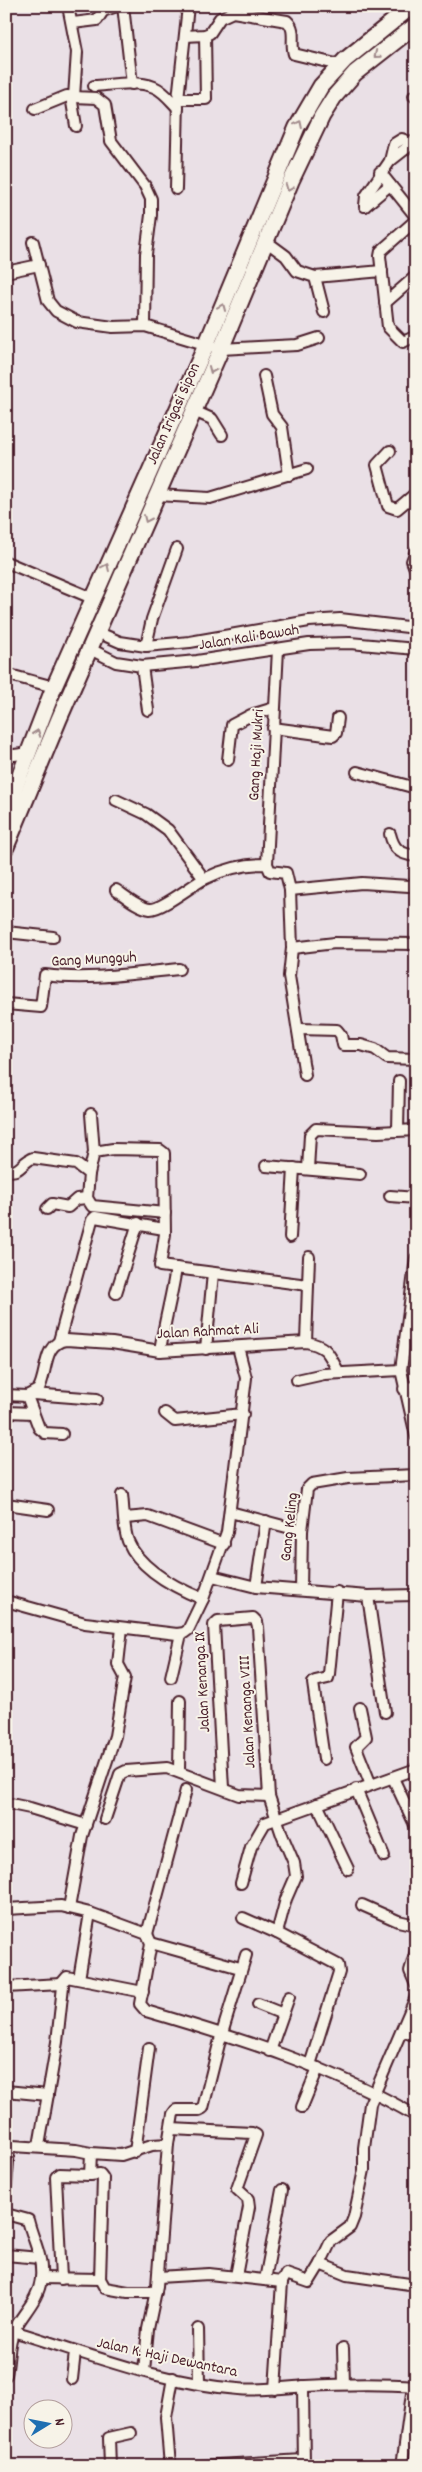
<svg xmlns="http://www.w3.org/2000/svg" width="422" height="2472" font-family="Dekko,sans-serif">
  <rect width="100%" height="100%" fill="#eae0e6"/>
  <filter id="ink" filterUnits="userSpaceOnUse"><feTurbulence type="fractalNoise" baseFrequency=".02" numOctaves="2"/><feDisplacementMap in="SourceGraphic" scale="10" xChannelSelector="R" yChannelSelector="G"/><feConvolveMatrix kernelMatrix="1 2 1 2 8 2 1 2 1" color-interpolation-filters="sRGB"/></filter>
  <g filter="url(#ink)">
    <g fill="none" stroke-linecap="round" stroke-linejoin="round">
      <g stroke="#66858d" stroke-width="3">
        <polyline points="56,708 90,623"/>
        <polyline points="6,826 11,815"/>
      </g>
      <defs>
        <g id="street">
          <polyline points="68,6 77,52 74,97 96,98 105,105 111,141 145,186 151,199 151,215 146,254 145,326"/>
          <polyline points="123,6 132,84"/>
          <polyline points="73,23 97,20 103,11 117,6"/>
          <path d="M185 36 205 35 210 33 220 18 233 12 287 21C297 30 290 43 294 54L340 65"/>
          <path d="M94 86C112 85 136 80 154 87 164 91 171 101 178 108"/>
          <polyline points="71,96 76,126"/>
          <polyline points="414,96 416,95"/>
          <polyline points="178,99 206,99 205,35"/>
          <polyline points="35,109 67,96 74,97"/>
          <polyline points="390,161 413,143"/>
          <polyline points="380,172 416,217"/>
          <polyline points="176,189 178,99 188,6"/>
          <polyline points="365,206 366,196 390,161 394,144 402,139 416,145"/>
          <polyline points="365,206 390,185"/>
          <polyline points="416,220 381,251 380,256 388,327 403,342 416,336"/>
          <polyline points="33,242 48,301 56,311 77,322 113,327 145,326 221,349 297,345 319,338"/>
          <polyline points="267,242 286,256 297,271 315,277 324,312"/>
          <polyline points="6,272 39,265"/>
          <polyline points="315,277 382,271"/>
          <polyline points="385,303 416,276"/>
          <polyline points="264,376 272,414 282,427 289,475"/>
          <polyline points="194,411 212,419 222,435"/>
          <polyline points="390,451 377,465 388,506 397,509 416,493"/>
          <polyline points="157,495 210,498 307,469"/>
          <polyline points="416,551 412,561 416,571"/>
          <polyline points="6,562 92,598"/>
          <polyline points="97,632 120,642 146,646 190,642 309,621 340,619 416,628"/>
          <polyline points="146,646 152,619 177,549"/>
          <polyline points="90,649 116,662 142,666 197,661 309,644 350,643 416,649"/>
          <polyline points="142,666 148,710"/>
          <polyline points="6,674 54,687"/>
          <polyline points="273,728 333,736 336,733 338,718"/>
          <polyline points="6,756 30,753"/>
          <polyline points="228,760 232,725 251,715 274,708"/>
          <polyline points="357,772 416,788"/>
          <polyline points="116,800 146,814 168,830 204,879"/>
          <path d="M390 834C394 850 400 854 416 856"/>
          <polyline points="267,864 278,649"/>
          <path d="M116 890C125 896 139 908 150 909 161 910 192 885 204 879 224 869 244 864 267 864L270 871 286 873 290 890 362 883 409 886 416 883"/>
          <polyline points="290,890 292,948 289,976 305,1075"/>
          <polyline points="6,932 53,937"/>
          <polyline points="292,948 335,943 416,944"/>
          <path d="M6 1004 41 1007 45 975C89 981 135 973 179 969"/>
          <polyline points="299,1029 337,1030 341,1035 343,1045 361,1045 375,1049 387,1058 416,1059"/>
          <polyline points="398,1130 399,1081"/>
          <polyline points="94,1152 113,1149 160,1150 164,1153 165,1234 160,1266 308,1285"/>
          <polyline points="266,1166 360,1174"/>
          <polyline points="308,1169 310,1135 316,1129 378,1132 416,1130"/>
          <path d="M6 1170C21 1174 21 1162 33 1158L76 1164 89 1174 87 1198 92 1206 165 1213"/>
          <polyline points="89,1174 94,1152 91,1114"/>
          <polyline points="390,1196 416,1198"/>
          <polyline points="47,1209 52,1204 68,1207 77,1199 87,1198"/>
          <polyline points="290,1237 294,1168"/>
          <polyline points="416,1258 401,1370 416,1436"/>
          <polyline points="116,1293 138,1223"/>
          <polyline points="59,1341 92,1220 95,1217 164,1229"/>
          <polyline points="306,1342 309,1257"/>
          <polyline points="206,1349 213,1273"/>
          <path d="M160 1351C164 1323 172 1296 176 1268"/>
          <polyline points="297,1380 324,1374 401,1370"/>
          <polyline points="404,1389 416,1386"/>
          <polyline points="33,1394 97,1399"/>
          <path d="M6 1395 27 1396 38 1390C48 1374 42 1343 66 1340L112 1343 160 1351 306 1342C331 1347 328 1356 339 1372"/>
          <polyline points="27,1396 39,1428 45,1433 62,1434"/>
          <polyline points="6,1412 33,1413"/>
          <polyline points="165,1413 175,1421 243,1414"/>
          <polyline points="6,1504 48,1510"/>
          <polyline points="230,1512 302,1531"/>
          <polyline points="125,1518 148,1516 224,1544"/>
          <polyline points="212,1576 256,1587 368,1596 416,1595"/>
          <polyline points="256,1587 266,1521"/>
          <polyline points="301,1590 302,1531 307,1489 312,1484 348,1478 416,1475"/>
          <polyline points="368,1596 385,1712"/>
          <polyline points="203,1599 227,1532 246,1378 238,1347"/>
          <path d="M6 1601 85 1623 177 1634 184 1633 188 1630 203 1599C176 1588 140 1570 128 1541 123 1528 124 1509 122 1495"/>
          <polyline points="171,1677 181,1634"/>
          <polyline points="360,1708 366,1737 356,1747 371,1785"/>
          <polyline points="324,1759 313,1683 315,1681 328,1678 329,1674 337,1592"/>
          <polyline points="179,1771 180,1701"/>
          <polyline points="393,1778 416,1827"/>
          <polyline points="223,1788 214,1625 218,1621 253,1618 257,1622 258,1627 269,1796 282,1835 294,1863 296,1876 286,1899 277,1933 338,1965 339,1972 310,2065"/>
          <polyline points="356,1789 384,1856"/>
          <polyline points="6,1803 30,1808 86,1825"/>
          <polyline points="317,1804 348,1869"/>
          <polyline points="105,1819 120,1774 126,1771 167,1768 239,1795 269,1796"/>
          <polyline points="241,1883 251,1847 265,1823 416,1769"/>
          <polyline points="362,1905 398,1921 416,1925"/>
          <polyline points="69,1908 82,1836 115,1736 125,1677 118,1664 122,1628"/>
          <path d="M6 1909 61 1906 90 1913 147 1934 151 1943 140 2004 146 2011C238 2038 333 2067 416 2116"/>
          <polyline points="243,1918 277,1933"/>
          <polyline points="147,1934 186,1790"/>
          <polyline points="151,1943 240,1968"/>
          <polyline points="416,1951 410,1971 416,1985"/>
          <polyline points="79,1979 90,1913"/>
          <polyline points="61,1984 67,1977 143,1992"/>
          <polyline points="6,1987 61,1984 63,1986 57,2042 39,2146"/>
          <polyline points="258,2004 283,2014"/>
          <polyline points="402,2031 416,2036"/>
          <polyline points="270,2051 289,1997"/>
          <polyline points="6,2091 48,2095"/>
          <polyline points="302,2107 318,2068"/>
          <polyline points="171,2129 252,2133 256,2135 237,2189 248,2199 249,2207 236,2276"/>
          <polyline points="135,2152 149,2048"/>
          <polyline points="6,2186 9,2149 12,2146 76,2150 91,2153"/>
          <path d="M6 2214 28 2220C33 2241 43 2255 41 2279 39 2299 23 2313 14 2330 8 2342 9 2361 6 2375"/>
          <polyline points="6,2255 39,2258"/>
          <polyline points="320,2264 347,2275 416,2285"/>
          <polyline points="158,2277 209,2274 282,2282 286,2274 309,2282 320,2264 331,2241 350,2227 354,2217 364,2170 364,2148 370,2104 416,1997"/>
          <polyline points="41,2278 100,2279"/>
          <polyline points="61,2279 56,2177 59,2174 90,2175"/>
          <polyline points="265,2280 282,2190"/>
          <polyline points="156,2292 128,2292 105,2288 100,2279 103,2178 100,2174 90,2175 91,2153 121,2155 152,2145 168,2144"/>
          <path d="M6 2329C82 2351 158 2383 238 2389 260 2391 283 2388 306 2386 343 2384 379 2383 416 2386"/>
          <polyline points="198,2329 199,2383"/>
          <polyline points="343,2348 344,2384"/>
          <polyline points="144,2371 148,2329 157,2286 168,2144 173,2114 176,2110 199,2110 203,2108 220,2040 246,1955"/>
          <polyline points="72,2379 75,2352"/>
          <polyline points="303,2386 304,2465"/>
          <polyline points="275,2389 282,2282"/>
          <polyline points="110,2466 109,2438 131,2433"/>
          <polyline points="170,2466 166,2417 173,2378"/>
          <polyline points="201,2466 303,2460"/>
          <polyline points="402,2466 413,2386"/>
        </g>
        <g id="secondary">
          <polyline points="6,811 54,687 207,343 297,127 321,86 345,60 412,6"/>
          <polyline points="6,847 59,719 221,349 291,181 322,116 334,97 355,73 416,25"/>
        </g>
      </defs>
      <use href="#street" stroke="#4a1f2b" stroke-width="14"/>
      <use href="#secondary" stroke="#4a1f2b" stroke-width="19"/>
      <use href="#street" stroke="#f7f3e8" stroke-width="10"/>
      <use href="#secondary" stroke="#f7f3e8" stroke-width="15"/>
    </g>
    <defs><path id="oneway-chevron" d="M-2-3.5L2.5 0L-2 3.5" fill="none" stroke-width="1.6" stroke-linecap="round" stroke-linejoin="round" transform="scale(1.25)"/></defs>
    <g stroke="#a0898a">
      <use href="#oneway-chevron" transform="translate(377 55) rotate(141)"/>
      <use href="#oneway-chevron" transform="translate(299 124) rotate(-64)"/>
      <use href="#oneway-chevron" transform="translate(289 188) rotate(112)"/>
      <use href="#oneway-chevron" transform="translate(222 307) rotate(-67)"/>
      <use href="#oneway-chevron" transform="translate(212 370) rotate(113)"/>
      <use href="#oneway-chevron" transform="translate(147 519) rotate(114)"/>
      <use href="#oneway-chevron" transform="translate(106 567) rotate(-65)"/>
      <use href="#oneway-chevron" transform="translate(37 733) rotate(-70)"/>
    </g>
  </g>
  <g text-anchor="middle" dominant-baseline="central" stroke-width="4" stroke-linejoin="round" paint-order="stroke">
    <g font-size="16" fill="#4a1f2b" stroke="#f7f3e8">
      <text transform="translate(174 414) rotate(-66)">Jalan Irigasi Sipon</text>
      <text transform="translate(249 638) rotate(-9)">Jalan Kali Bawah</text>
      <text transform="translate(257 755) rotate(-87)">Gang Haji Mukri</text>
      <text transform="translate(94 960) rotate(-3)">Gang Mungguh</text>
      <text transform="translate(208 1332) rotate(-3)">Jalan Rahmat Ali</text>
      <text transform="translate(290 1527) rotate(-84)">Gang Keling</text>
      <text transform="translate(203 1682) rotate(-93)">Jalan Kenanga IX</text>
      <text transform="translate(248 1712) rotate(-93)">Jalan Kenanga VIII</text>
      <text transform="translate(167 2358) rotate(12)">Jalan K. Haji Dewantara</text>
    </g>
  </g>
  <rect width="422" height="2472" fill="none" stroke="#f7f3e8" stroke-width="25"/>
  <rect x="12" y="12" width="397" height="2447" fill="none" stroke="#4a1f2b" stroke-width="2" filter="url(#ink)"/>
  <g transform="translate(48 2424) rotate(80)"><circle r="24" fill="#f7f3e8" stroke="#b29e9c"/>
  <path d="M0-4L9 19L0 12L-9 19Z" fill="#1f6fb2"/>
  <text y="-8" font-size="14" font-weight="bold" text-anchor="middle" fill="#4a1f2b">N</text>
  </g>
</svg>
